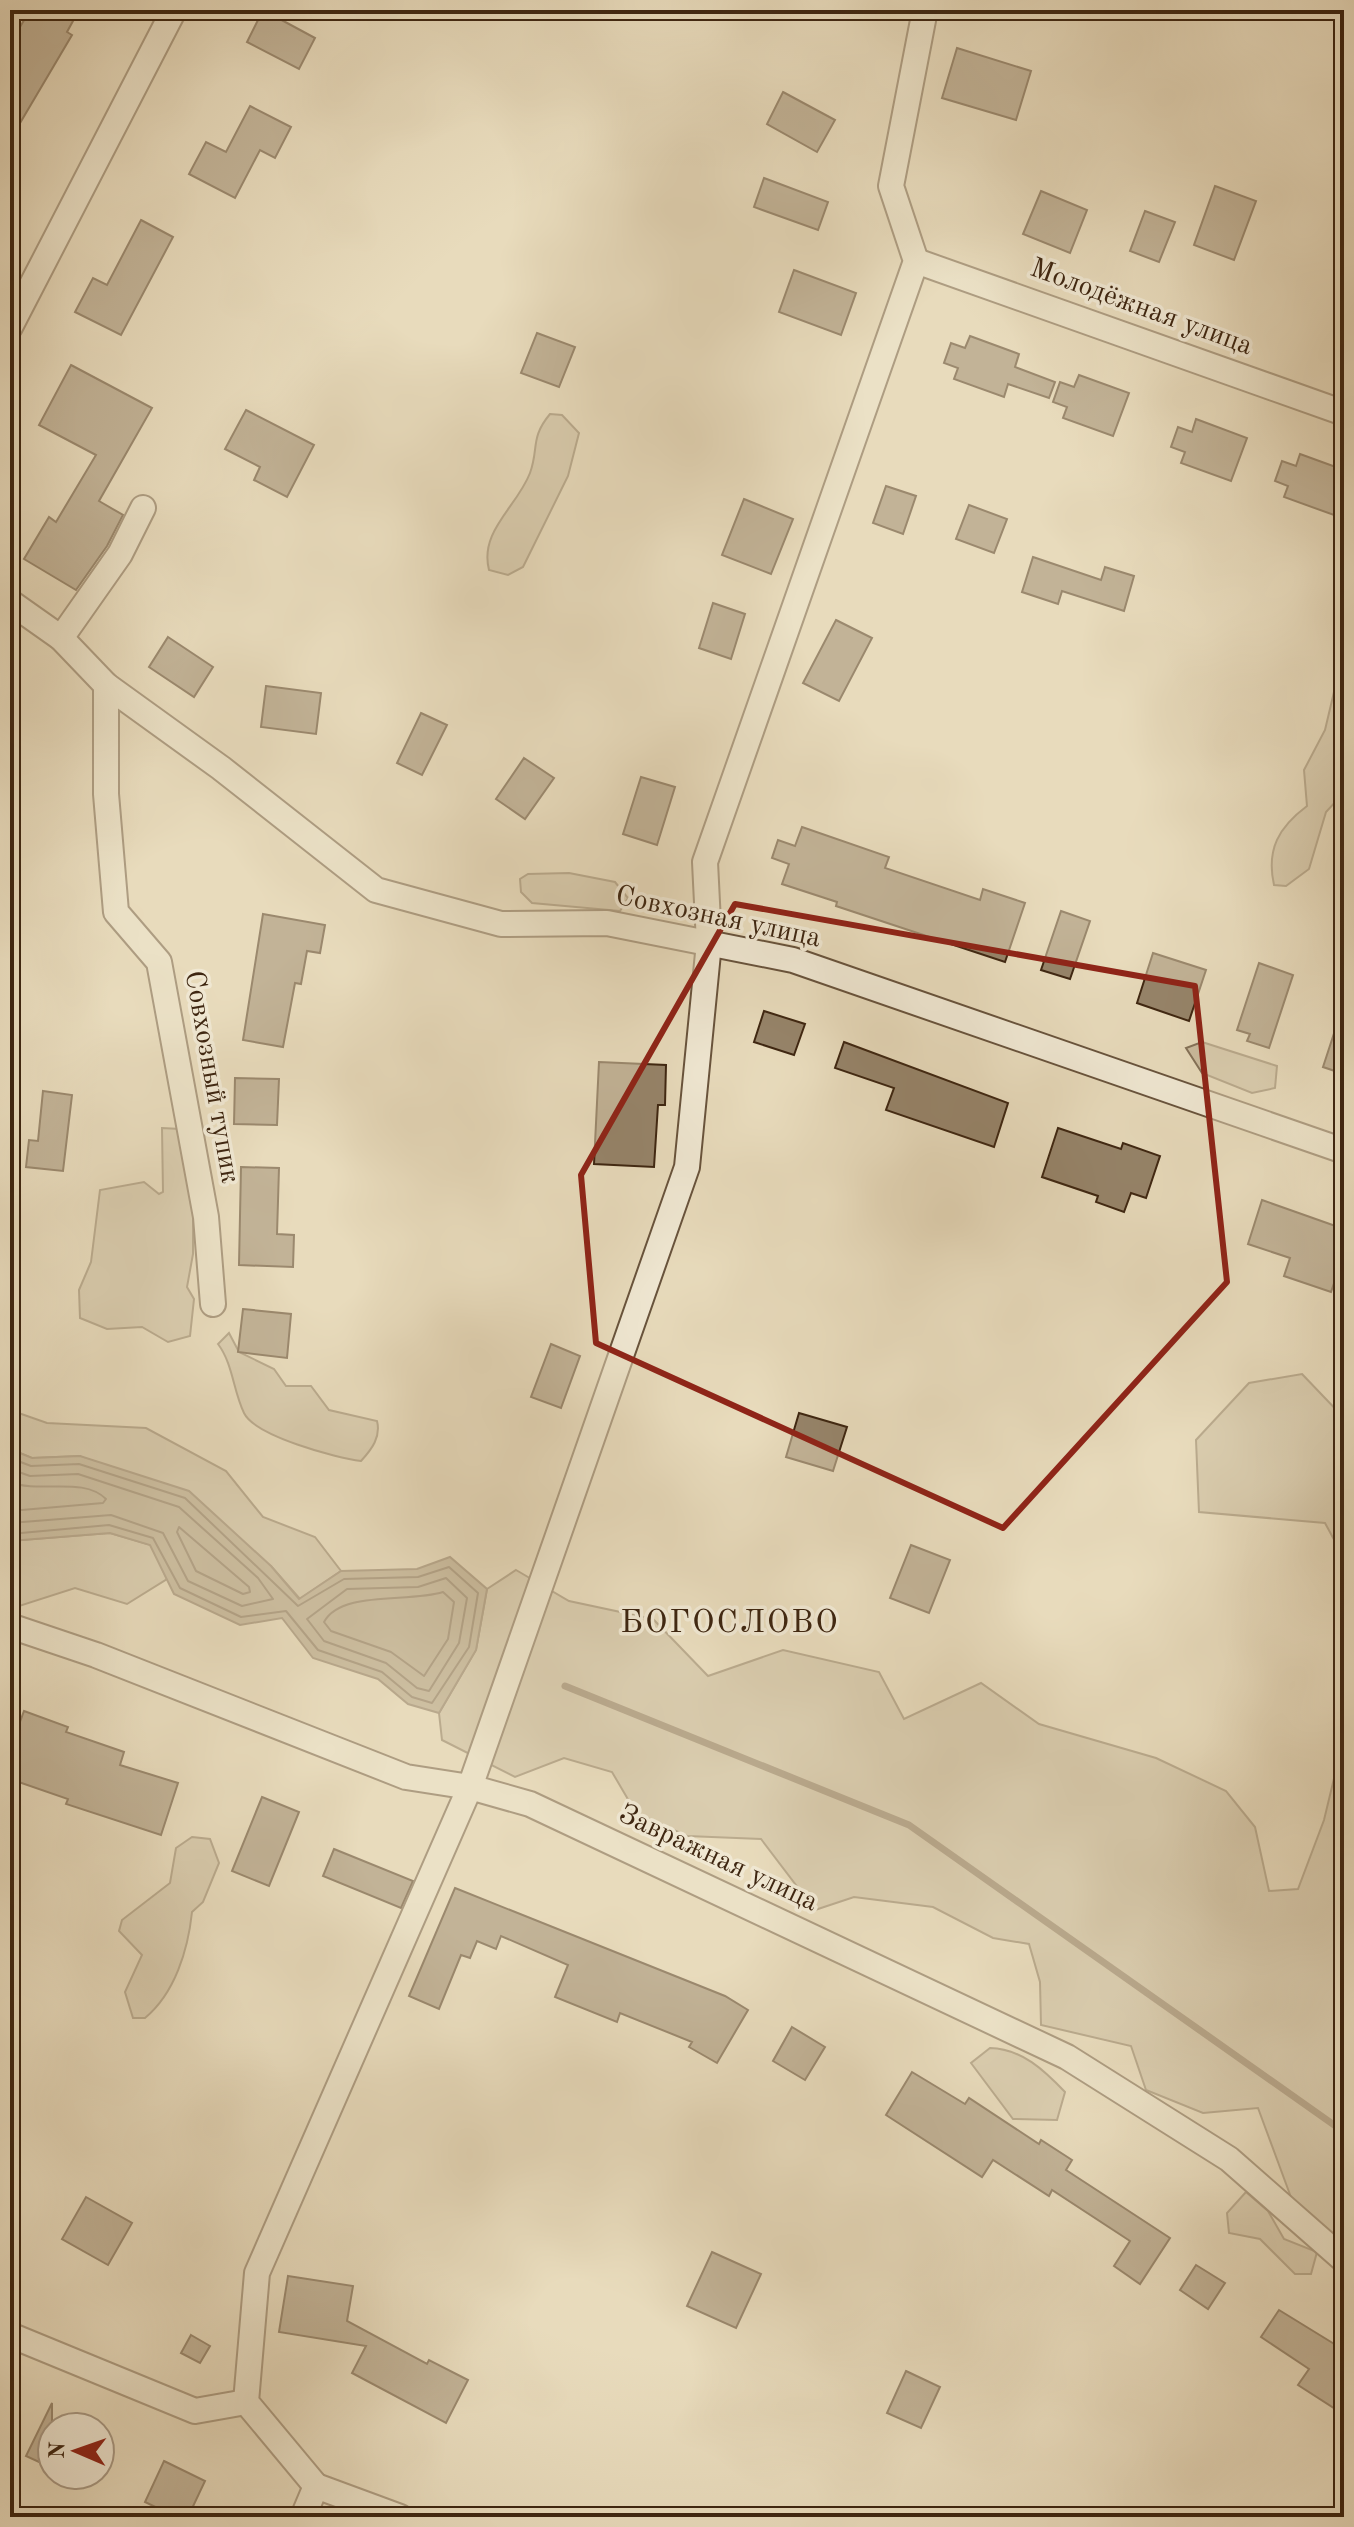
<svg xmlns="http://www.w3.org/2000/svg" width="1354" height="2527" font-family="'Old Standard TT',serif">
  <rect width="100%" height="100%" fill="#e8dbbc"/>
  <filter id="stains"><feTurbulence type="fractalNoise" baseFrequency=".0025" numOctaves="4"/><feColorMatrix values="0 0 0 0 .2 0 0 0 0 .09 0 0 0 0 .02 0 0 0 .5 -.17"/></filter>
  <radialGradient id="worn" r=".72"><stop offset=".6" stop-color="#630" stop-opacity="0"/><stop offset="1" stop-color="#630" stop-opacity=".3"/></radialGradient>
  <g fill="#cbbc9f" stroke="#847158" stroke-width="2">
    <path d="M550 414 562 415 579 433 568 476 523 567 508 575 489 570C479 531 517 507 530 473 539 448 530 438 550 414Z"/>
    <path d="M1344 679V805L1337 800 1326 812 1309 869 1286 886 1274 885C1266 849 1279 827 1307 806L1304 770 1325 730 1334 692Z"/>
    <polygon points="569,873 615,882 628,898 620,911 532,903 521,892 520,879 528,874"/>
    <polygon points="1202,1042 1277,1066 1275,1088 1252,1093 1202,1073 1186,1048"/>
    <polygon points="162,1128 180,1129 193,1180 193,1254 187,1287 194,1299 190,1336 168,1342 142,1327 107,1329 80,1318 79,1290 91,1262 100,1190 144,1182 159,1194 163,1192"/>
    <path d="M229 1333 239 1352 274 1369 286 1386H311L329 1410 377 1421C381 1437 372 1449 361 1461 336 1458 255 1436 244 1413 233 1390 233 1364 218 1344Z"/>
    <polygon points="1302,1374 1344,1418 1344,1558 1325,1523 1199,1512 1196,1440 1249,1383"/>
    <polygon points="10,1410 47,1423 146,1428 226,1471 263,1517 315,1537 341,1571 300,1599 271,1566 80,1456 32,1458 10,1449"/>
    <polygon points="110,1533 151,1545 167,1579 127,1604 75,1588 10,1609 10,1541"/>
    <polygon points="516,1570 569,1601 653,1619 708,1676 783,1650 879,1672 904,1719 981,1683 1039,1724 1156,1758 1226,1791 1255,1827 1269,1891 1298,1889 1324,1820 1344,1737 1344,2244 1292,2200 1258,2108 1203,2113 1146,2090 1131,2046 1041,2025 1040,1982 1029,1944 993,1938 933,1907 854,1897 815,1910 761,1839 687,1836 636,1813 612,1772 564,1758 515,1777 442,1740 439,1713 476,1650 487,1589"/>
    <path d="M192 1837 210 1839 219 1863 203 1902 192 1912C188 1950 175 1993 145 2018H133L125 1992 142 1955 119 1931 122 1920 170 1883 176 1848Z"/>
    <path d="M990 2048C1022 2049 1044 2070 1065 2092L1057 2120 1013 2119 971 2063Z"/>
    <polygon points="1246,2192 1268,2211 1284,2239 1317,2252 1311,2274 1295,2274 1260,2239 1229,2233 1227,2213"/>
  </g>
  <polygon fill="#ae9d82" stroke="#816d55" stroke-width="2" points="10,1449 32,1458 80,1456 189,1491 271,1566 299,1599 341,1571 417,1569 450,1557 487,1589 476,1650 439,1713 408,1704 378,1679 313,1658 282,1618 240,1625 174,1594 150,1545 110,1533 10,1541"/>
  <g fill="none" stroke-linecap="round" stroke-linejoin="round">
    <g stroke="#76624a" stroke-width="2">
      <polyline points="10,1458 31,1466 79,1464 185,1498 298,1606 344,1579 418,1577 449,1567 478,1593 469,1647 432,1703 412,1697 382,1672 318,1650 286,1611 241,1617 180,1588 153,1538 109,1525 10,1534"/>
      <polyline points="10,1469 30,1476 78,1474 179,1507 258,1578 273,1599 242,1606 188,1581 163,1533 111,1515 10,1523"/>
      <path d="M10 1482C39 1494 83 1476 106 1499L103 1503 10 1511"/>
      <polygon points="179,1527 249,1587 250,1592 243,1594 196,1571 177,1532"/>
      <polygon points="446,1578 467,1598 459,1643 429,1691 417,1688 386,1663 324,1641 307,1619 347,1589 418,1587"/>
      <path d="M443 1592 454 1602 448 1639 424 1676 391 1652 331 1631 324 1622C341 1590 409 1603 443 1592Z"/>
    </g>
    <polyline stroke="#816d55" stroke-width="7" points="565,1686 909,1825 1344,2132"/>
  </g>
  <g fill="#96846a" stroke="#3e2611" stroke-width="2">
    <polygon points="30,10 79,10 67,32 72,35 10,140 10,44"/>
    <polygon points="263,10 315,38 299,69 247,42"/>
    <polygon points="957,48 1031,71 1016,120 942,98"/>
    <polygon points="783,92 835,120 817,152 767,124"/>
    <polygon points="250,106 291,127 275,158 260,150 235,198 189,174 206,142 226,152"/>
    <polygon points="764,178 828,202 818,230 754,207"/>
    <polygon points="1215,186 1256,201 1234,260 1194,245"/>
    <polygon points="1041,191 1087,210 1070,253 1023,234"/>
    <polygon points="1145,211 1175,222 1159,262 1130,251"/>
    <polygon points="141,220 173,237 121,335 75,312 93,278 107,285"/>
    <polygon points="794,270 856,293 841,335 779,312"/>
    <polygon points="537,333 575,347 559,387 521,373"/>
    <polygon points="970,336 1019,354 1015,367 1055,382 1049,398 1008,384 1004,397 954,379 958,368 944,363 951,343 965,348"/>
    <polygon points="71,365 152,408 99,501 123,515 107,546 76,590 24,559 49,517 56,522 96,455 39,425"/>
    <polygon points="1079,375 1129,393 1113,436 1063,418 1067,407 1053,402 1060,382 1074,387"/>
    <polygon points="246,410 314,445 287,497 254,480 260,467 225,449"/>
    <polygon points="1196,419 1247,438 1231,481 1181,463 1185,452 1171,447 1178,427 1192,432"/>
    <polygon points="1300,454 1344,470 1344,504 1339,502 1334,515 1284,497 1288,486 1275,481 1282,461 1296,466"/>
    <polygon points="886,486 916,496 903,534 873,523"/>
    <polygon points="744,499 793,519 771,574 722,555"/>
    <polygon points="969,505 1007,519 994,553 956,539"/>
    <polygon points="1033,557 1101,580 1105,567 1134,576 1124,611 1062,591 1058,604 1022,592"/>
    <polygon points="713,603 745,614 731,659 699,648"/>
    <polygon points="836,620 872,638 839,701 803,683"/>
    <polygon points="168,637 213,667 194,697 149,667"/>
    <polygon points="266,686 321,693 316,734 261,727"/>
    <polygon points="421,713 447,725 422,775 397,763"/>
    <polygon points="524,758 554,778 525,819 496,799"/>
    <polygon points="641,777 675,787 657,845 623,834"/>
    <polygon points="802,827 889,857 885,868 980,900 983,889 1025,903 1005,962 836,906 837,902 782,884 789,864 772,858 778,840 795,846"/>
    <polygon points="1061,911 1090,921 1070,979 1041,970"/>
    <polygon points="263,914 325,925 320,953 307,951 301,984 295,983 283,1047 243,1040"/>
    <polygon points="1153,953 1206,970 1189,1021 1137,1003"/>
    <polygon points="1259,963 1293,975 1269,1048 1247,1041 1250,1034 1237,1030"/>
    <polygon points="764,1011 805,1024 794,1055 754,1042"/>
    <polygon points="1340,1015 1344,1016 1344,1074 1323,1067"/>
    <polygon points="844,1042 1008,1103 994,1147 886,1110 894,1088 835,1068"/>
    <polygon points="599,1062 666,1065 665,1105 658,1105 654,1167 594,1164"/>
    <polygon points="235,1078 279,1079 277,1125 234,1124"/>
    <polygon points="43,1091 72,1095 63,1171 26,1167 29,1140 38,1141"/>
    <polygon points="1058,1128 1121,1149 1123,1143 1160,1156 1146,1198 1131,1193 1124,1212 1096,1202 1098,1196 1042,1177"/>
    <polygon points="241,1167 279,1168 277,1234 294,1235 293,1267 239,1265"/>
    <polygon points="1262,1200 1344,1229 1344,1254 1331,1292 1284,1276 1290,1258 1248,1244"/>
    <polygon points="243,1309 291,1314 287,1358 238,1352"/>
    <polygon points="551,1344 580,1356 561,1408 531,1397"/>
    <polygon points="799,1413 847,1427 833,1471 786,1457"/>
    <polygon points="911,1545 950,1560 929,1613 890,1598"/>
    <polygon points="24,1711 68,1727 66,1732 124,1752 120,1765 178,1783 161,1835 66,1804 68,1799 10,1779 10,1749"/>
    <polygon points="262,1797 299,1812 269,1886 232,1871"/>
    <polygon points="334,1849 413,1881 401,1908 323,1876"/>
    <polygon points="455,1888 725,1996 748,2010 717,2063 689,2047 692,2042 620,2013 617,2022 555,1997 568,1965 501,1936 496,1949 477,1941 470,1958 461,1955 439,2009 409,1996"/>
    <polygon points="792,2027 825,2047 805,2080 773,2061"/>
    <polygon points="912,2072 965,2104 969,2098 1039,2144 1041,2140 1072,2160 1066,2170 1170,2238 1140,2284 1114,2266 1130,2241 1052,2190 1049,2196 993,2160 982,2177 886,2115"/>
    <polygon points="86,2197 132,2223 108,2265 62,2239"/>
    <polygon points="712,2252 761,2274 736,2328 687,2306"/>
    <polygon points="1196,2265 1225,2283 1208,2309 1180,2290"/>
    <polygon points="288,2276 353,2286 347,2321 427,2364 429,2360 468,2380 446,2423 352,2373 366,2346 279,2332"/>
    <polygon points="1279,2310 1344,2350 1344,2399 1337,2410 1298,2385 1309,2369 1261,2337"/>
    <polygon points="191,2335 210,2346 200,2363 181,2353"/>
    <polygon points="906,2371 940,2387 921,2428 887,2413"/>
    <polygon points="52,2403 52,2468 26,2456"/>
    <polygon points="164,2461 205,2481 188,2517 176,2517 145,2502"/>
  </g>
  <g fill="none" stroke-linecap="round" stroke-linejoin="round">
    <defs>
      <g id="minor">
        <polyline points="916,261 1344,413"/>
        <polyline points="10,327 174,10"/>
        <polyline points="10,602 61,638 106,685 221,768 376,890 501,924 607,923 793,960 1344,1151"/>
        <polyline points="61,638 120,554 143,508"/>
        <polyline points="106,685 106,794 116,912 159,962 206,1217 213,1304"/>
        <polyline points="10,1626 96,1655 406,1777 470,1787 530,1804 1067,2057 1229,2159 1344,2260"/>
        <polyline points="10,2335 195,2411 246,2402"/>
        <polyline points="316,2486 246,2402 257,2273 470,1787 687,1167 709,943 705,862 916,261 891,186 925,10"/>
        <polyline points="316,2486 400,2517"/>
        <polyline points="303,2517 316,2486"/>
      </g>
    </defs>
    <use href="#minor" stroke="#68533c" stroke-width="28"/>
    <use href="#minor" stroke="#f0e8d3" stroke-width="24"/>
  </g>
  <path d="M0 0H1354V2527H0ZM735 904 1195 986 1227 1282 1003 1528 596 1343 581 1175Z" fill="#e8dbbc" fill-opacity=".55" fill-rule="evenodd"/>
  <path fill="none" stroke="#8f2418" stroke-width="6" stroke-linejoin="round" d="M735 904 1195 986 1227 1282 1003 1528 596 1343 581 1175Z"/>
  <g text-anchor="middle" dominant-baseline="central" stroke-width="7" stroke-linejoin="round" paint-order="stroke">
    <g font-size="28" fill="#3e2611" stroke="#f0e8d3">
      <text transform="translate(1141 308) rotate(20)">Молодёжная улица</text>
      <text transform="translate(718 918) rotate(12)">Совхозная улица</text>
      <text transform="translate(211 1077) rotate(80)">Совхозный тупик</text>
      <text transform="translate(718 1859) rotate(25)">Завражная улица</text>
    </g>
    <g font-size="32" letter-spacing="2" fill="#3e2611" stroke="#f0e8d3">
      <text x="730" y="1624">БОГОСЛОВО</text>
    </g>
  </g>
  <rect width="1354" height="2527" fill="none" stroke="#e8dbbc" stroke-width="40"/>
  <rect x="12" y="12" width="1330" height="2503" fill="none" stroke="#3e2611" stroke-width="4"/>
  <rect x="20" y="20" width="1314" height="2487" fill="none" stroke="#3e2611" stroke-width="2"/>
  <g transform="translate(76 2451) rotate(272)"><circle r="38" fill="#f0e8d3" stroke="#a99a85" stroke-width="2"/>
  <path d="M0-6L14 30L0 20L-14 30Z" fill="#8f2418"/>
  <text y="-12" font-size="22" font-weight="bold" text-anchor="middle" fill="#3e2611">N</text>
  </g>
  <rect width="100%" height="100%" filter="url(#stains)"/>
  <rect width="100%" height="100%" fill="url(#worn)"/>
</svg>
